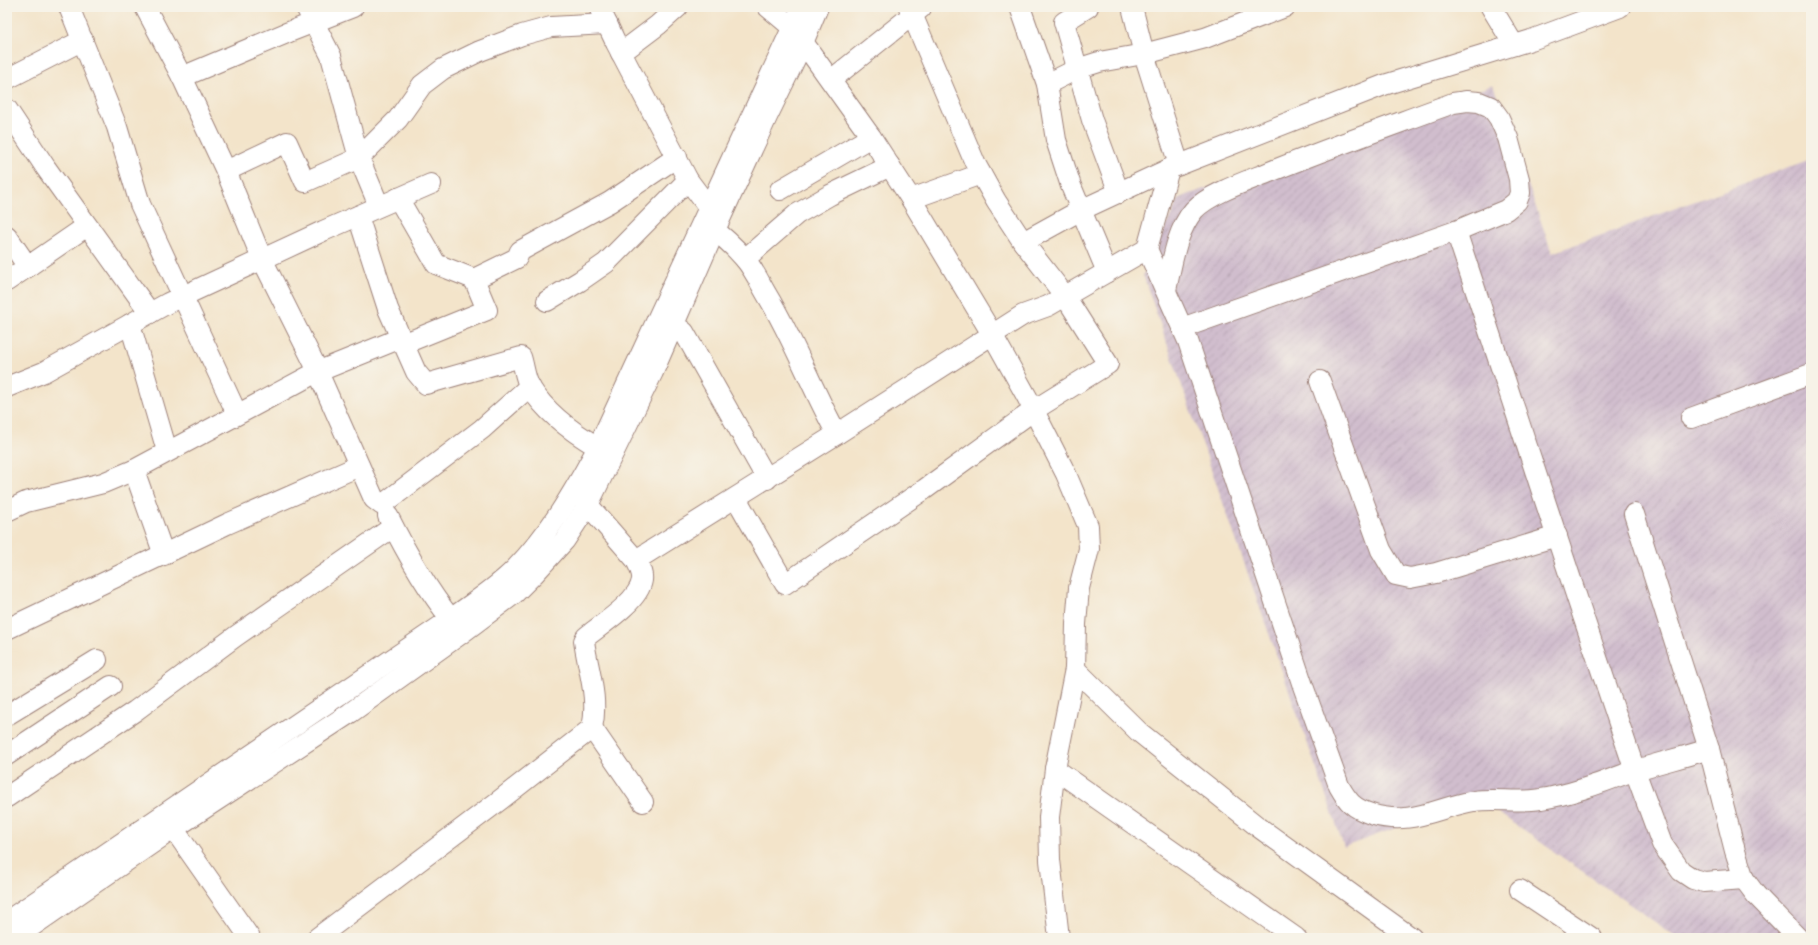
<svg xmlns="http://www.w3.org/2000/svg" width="1818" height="945" font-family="'Gochi Hand',sans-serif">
  <defs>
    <pattern id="industrial-furrows" width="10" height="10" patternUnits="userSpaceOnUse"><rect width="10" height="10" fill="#d0bdcd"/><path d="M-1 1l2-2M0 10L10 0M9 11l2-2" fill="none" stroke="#b4a2b0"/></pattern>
  </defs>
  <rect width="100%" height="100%" fill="#f7f3e8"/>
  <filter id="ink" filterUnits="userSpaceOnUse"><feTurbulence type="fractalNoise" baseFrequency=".025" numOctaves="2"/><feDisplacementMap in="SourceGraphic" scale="8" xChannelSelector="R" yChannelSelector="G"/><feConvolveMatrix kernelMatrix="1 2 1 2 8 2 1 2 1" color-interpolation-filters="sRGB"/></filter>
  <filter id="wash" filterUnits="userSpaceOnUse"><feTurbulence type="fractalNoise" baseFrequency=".012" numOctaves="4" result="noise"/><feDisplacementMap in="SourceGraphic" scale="16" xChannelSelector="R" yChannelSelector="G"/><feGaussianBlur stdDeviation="0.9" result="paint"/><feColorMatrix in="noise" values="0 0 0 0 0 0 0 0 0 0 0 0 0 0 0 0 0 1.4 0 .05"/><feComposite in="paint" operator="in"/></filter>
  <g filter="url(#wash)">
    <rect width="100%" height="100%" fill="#f3e4ca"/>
    <polygon fill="url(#industrial-furrows)" points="1493,85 1552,253 1811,159 1811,938 1678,938 1477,798 1344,847 1143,275 1179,198"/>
  </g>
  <g filter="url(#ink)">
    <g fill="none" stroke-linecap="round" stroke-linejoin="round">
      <defs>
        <g id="minor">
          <polyline points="69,7 117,127 140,204 237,414"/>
          <polyline points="145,7 182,77 226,171 262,259 313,361 374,499 382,505 482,429 530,386"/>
          <polyline points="306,7 331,56 359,158 379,206"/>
          <polyline points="599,7 616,43 688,180 709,208"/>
          <polyline points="768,7 793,28 871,137 911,199 992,334 1027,397 1066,474 1088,526 1089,549 1079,588 1076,624 1075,669 1055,769 1049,817 1050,860 1059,938"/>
          <polyline points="1020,7 1047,84 1056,140 1071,186 1107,272"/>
          <polyline points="1088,7 1064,22 1092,120 1119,193"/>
          <polyline points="1132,7 1144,54 1179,165"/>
          <polyline points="1491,7 1514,45"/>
          <polyline points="621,53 658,25 678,7"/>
          <polyline points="182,77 289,32 353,7"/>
          <polyline points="7,79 83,40"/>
          <polyline points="831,80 921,8"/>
          <polyline points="1047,84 1077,69 1099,62 1144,54 1205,38 1285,7"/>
          <polyline points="7,109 46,168 150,313"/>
          <polyline points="226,171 287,142 305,182 359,158 398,119 422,85 443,69 480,51 522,35 551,27 607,24"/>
          <polyline points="780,190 871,137"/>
          <polyline points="398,198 436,264 474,279"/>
          <polyline points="911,199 981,174"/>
          <path d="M358 216 388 309 416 372 426 384 521 357C524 366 525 379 530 387 546 413 572 432 598 447"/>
          <path d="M705 222C719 233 733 245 745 259 754 270 760 283 767 295 794 340 812 389 837 434"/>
          <polyline points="1456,231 1579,604 1635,771 1662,844 1681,871 1693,879 1704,882 1744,879"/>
          <polyline points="7,236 28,267"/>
          <polyline points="1023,242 1081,210 1169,169"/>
          <path d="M1147 249 1188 341 1303 686 1339 786C1348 802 1353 808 1371 814 1411 827 1437 807 1474 801 1496 798 1519 803 1541 799 1573 794 1603 782 1633 771 1658 763 1684 757 1709 749"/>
          <polyline points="745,259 797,214 830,195 890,166"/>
          <polyline points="7,281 87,226"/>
          <path d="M1166 290C1172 264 1176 231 1194 210 1209 194 1247 181 1267 173 1328 148 1391 126 1453 103L1467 101 1479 102 1491 107 1499 118 1508 138 1519 179 1520 193 1517 201 1506 210 1456 231 1182 328"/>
          <polyline points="547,301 580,281 606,263 688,180"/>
          <polyline points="664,317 684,332 767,479"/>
          <polyline points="130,324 167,451"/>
          <polyline points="403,344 487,310 474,279 517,258 520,251 610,202 677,157"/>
          <polyline points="1320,381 1381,550 1396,575 1410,578 1436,573 1557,536"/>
          <polyline points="7,387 44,372 168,303 323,231 431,184"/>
          <polyline points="1691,418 1811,374"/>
          <polyline points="575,490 636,560 837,434 1023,315 1048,306 1147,249 1169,169 1384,85 1531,40 1620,7"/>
          <polyline points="736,498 785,584 925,489 1034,410 1108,364 1065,296 1023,242 996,201 975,163 909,7"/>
          <polyline points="7,511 26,502 103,483 134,470"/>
          <polyline points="1634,514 1709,749 1735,851 1744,879 1756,895 1798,938"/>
          <path d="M388 516C406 552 426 588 451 619"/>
          <polyline points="164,555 134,470 317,372 401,338"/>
          <polyline points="7,629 227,524 359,466"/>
          <polyline points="1075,669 1139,732 1257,826 1412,938"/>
          <polyline points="7,715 97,660"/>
          <polyline points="592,728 643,802"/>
          <polyline points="7,755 111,686"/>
          <polyline points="1055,769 1296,938"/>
          <polyline points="7,797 135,711 236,636 393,527"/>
          <polyline points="166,818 250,938"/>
          <polyline points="1520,890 1592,938"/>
          <path d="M7 921 451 619C472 603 495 589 514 570 550 533 574 492 598 447L802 7"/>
          <polyline points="15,938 173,829 350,713 462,633 514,594 534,574 565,540 588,505 653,372 715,230 767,117 803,43 818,7"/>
          <path d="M317 938 500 800 592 728C599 698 588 670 584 641L586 637C602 624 639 601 642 580 643 573 639 567 636 560"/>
        </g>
      </defs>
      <use href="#minor" stroke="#9e827a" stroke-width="22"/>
      <use href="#minor" stroke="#fff" stroke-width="20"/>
    </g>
  </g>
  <rect width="1818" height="945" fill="none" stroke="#f7f3e8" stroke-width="24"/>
</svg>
